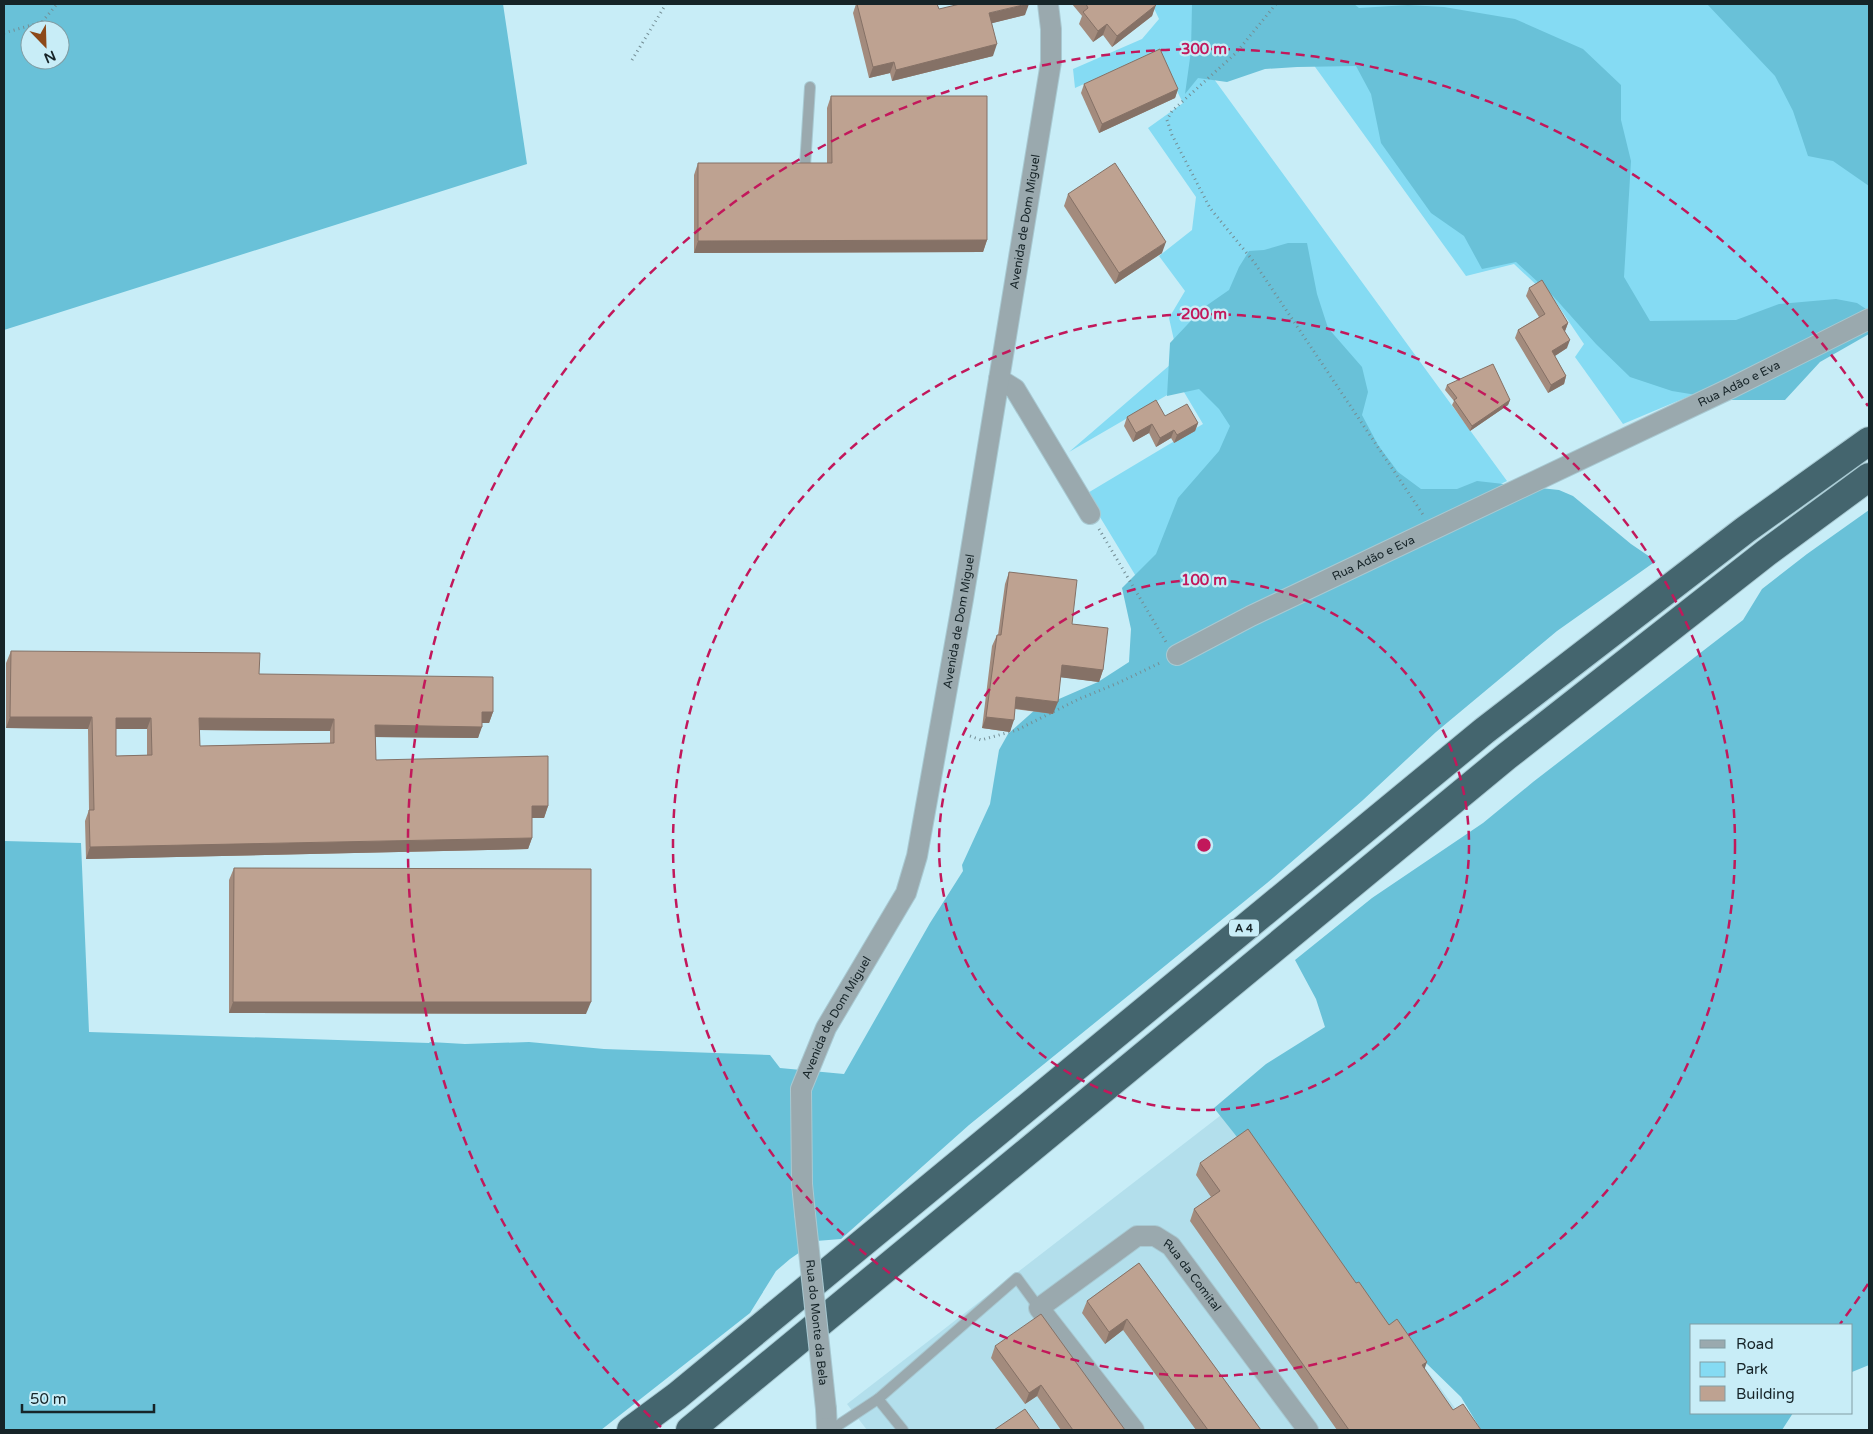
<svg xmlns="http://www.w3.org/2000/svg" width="1873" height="1434" font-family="'Varela Round',sans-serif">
  <rect width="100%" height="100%" fill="#c8edf7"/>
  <polygon fill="#b3dfec" points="1225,1112 1436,1382 1471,1430 867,1430 847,1404"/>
  <polygon fill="#85dbf3" points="1152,4 1840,4 1869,93 1869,310 1730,379 1623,424 1575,357 1584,344 1557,304 1514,264 1466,276 1274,10 1211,75 1507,481 1174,639 1086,494 1203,424 1181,387 1069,452 1178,358 1169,318 1185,291 1159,256 1192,230 1196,197 1148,128 1183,103 1157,51 1075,88 1073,69 1142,39 1159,19"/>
  <g fill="#69c1d8" fill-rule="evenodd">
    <path d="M4 4H503L527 164 4 330ZM30 30H60V60H30Z"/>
    <polygon points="1192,4 1354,4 1359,8 1408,5 1444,7 1515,19 1583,49 1621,85 1621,120 1631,161 1624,277 1650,321 1736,320 1779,304 1836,299 1857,303 1869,311 1869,334 1820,362 1785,400 1727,400 1672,391 1630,377 1596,344 1553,296 1516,262 1482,269 1464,236 1431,213 1381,143 1371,94 1356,66 1297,67 1265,69 1227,82 1198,78 1185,94 1191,51"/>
    <polygon points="1707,4 1869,4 1869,186 1833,161 1808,156 1793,111 1775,76"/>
    <polygon points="1288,243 1307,243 1317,294 1328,328 1362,367 1368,392 1362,415 1378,445 1398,472 1421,489 1457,489 1477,481 1559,490 1573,496 1631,544 1656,561 1557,631 1436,732 1363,800 1267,883 969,1125 841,1239 816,1241 790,1259 776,1271 750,1313 601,1430 4,1430 4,841 81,843 89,1032 429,1043 430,1042 465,1044 529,1042 604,1049 770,1055 780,1068 844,1074 930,923 963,871 962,865 990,804 999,750 1008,734 1036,709 1098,682 1129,662 1131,629 1122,588 1156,554 1178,498 1219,451 1230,426 1219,409 1199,389 1167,396 1170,343 1203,308 1229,290 1239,267 1249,251 1264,250"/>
    <polygon points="1869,510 1869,1365 1852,1372 1852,1325 1692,1325 1692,1413 1793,1413 1782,1430 1481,1430 1461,1397 1385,1323 1214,1108 1266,1064 1325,1027 1316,999 1295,960 1372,898 1483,823 1533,782 1743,620 1762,589 1807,554"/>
  </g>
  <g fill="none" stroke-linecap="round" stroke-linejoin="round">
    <defs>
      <g id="service">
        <polyline points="805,166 810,87"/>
        <polyline points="878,1399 903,1430"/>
        <polyline points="831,1430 878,1399 1017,1278 1039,1308"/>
      </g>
      <g id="minor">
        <polyline points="999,379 1015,389 1090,514"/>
        <path id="s1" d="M1177 655 1251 616 1731 388 1869 319"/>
        <path id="s2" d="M805 1214 802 1184 801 1089 826 1028 906 893 917 856 963 599 1051 62V29L1048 4"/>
        <polyline points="826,1409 827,1430"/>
        <path id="s3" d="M1134 1430 1039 1308 1137 1236H1155L1171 1246 1308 1430"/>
      </g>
      <g id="motorway">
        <polyline points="631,1430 677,1396 1484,731 1745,530 1869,441"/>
        <polyline points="690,1430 1507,756 1766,553 1869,477"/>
      </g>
    </defs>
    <use href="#service" stroke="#a8c9d2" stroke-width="12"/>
    <use href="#minor" stroke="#a8c9d2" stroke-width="22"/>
    <use href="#motorway" stroke="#a8c9d2" stroke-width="30"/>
    <g stroke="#748e95" stroke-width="3" stroke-dasharray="1 4" stroke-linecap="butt">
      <polyline points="1276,4 1236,53 1172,111 1167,120 1172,135 1210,208 1254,262 1424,516"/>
      <polyline points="4,33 42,22 57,4"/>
      <polyline points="632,60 666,4"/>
      <polyline points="1099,529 1166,642"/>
      <polyline points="970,736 981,740 1017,730 1079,699 1118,683 1162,662"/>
    </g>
    <use href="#service" stroke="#9aa9ae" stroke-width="10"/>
    <use href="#minor" stroke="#9aa9ae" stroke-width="20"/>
    <use href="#motorway" stroke="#44656e" stroke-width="28"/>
    <defs>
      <g id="minor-bridge">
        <path id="s4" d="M805 1214 826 1409"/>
      </g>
    </defs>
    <use href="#minor-bridge" stroke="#a8c9d2" stroke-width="22" stroke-linecap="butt"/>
    <use href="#minor-bridge" stroke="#9aa9ae" stroke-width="20"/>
  </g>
  <g fill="#a38b7d" fill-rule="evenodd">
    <polygon points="856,4 937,4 939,9 1025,15 992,23 993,56 892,81 890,73 869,78 853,13"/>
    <polygon points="1072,4 1155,4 1152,16 1112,47 1103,35 1093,42 1079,24 1082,16"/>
    <polygon points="1084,84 1178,89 1175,98 1099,133 1081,93"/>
    <polygon points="831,96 987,240 983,252 694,253 694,175 698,163 827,163 827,108"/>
    <polygon points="1068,194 1162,253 1115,284 1064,206"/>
    <polygon points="1529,288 1568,323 1565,331 1567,348 1555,356 1566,376 1564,384 1548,393 1515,338 1518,330 1539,317 1526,296"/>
    <polygon points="1447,385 1510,400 1508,405 1470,431 1452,405 1454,401 1445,390"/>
    <polygon points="1165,416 1198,423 1195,431 1174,443 1171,438 1156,447 1149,433 1133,442 1124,426 1127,417"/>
    <polygon points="1009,572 1072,624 1103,670 1099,682 1061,677 1053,714 1015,709 1010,732 982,728 992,646 997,635 998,635 1005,584"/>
    <path d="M11 651 259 674 493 712 489 723H482L478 738 375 737 376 760 548 806 544 818H532V838L528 849 86 859 85 821 89 810 88 729 6 728V663ZM116 729H147V755L116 756ZM200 730 330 731V743L200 746Z"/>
    <polygon points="234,868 586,1014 229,1013 229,880"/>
    <polygon points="1200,1163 1356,1283 1424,1369 1453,1410 1481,1430 1337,1430 1190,1221 1194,1209 1211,1197 1196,1175"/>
    <polygon points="1139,1263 1261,1430 1196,1430 1123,1330 1105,1344 1082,1313 1087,1301"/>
    <polygon points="995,1346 1125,1430 1061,1430 1037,1396 1025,1404 991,1358"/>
  </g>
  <g fill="#857166">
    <polygon points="1027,4 1029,4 1025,15 985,25 989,13"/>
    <polygon points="1156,5 1152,16 1112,47 1117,36"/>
    <polygon points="1107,24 1103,35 1093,42 1098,31"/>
    <polygon points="997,44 993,56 892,81 896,70"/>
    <polygon points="894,62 890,73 869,78 873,67"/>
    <polygon points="1178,89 1175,98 1099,133 1102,124"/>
    <polygon points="987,240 983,252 694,253 698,241"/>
    <polygon points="1166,242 1162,253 1115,284 1119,273"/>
    <polygon points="1568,323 1565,331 1559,335 1562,327"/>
    <polygon points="1570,340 1567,348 1550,359 1552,351"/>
    <polygon points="1566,376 1564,384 1548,393 1551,385"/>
    <polygon points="1510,400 1508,405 1470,431 1472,426"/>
    <polygon points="1198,423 1195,431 1174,443 1177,435"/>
    <polygon points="1152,424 1149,433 1133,442 1136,433"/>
    <polygon points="1174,430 1171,438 1156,447 1160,438"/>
    <polygon points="1062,665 1103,670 1099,682 1058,677"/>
    <polygon points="1016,697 1058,702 1053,714 1012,708"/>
    <polygon points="482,712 493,712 489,723 478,723"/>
    <polygon points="10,717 92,717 88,729 6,728"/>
    <polygon points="986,717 1014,720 1010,732 982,728"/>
    <polygon points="116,718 151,718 147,729 112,729"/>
    <polygon points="199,718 334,719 330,731 195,730"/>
    <polygon points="375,725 482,727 478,738 371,737"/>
    <polygon points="532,806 548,806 544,818 527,818"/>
    <polygon points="532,838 528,849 86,859 90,847"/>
    <polygon points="233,1002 591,1002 586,1014 229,1013"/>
    <polygon points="1127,1319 1123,1330 1105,1344 1109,1332"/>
    <polygon points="1427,1362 1423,1373 1422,1365"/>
    <polygon points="1041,1385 1037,1396 1025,1404 1029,1393"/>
  </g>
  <g fill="#bea291" stroke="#857166" fill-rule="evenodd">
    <polygon points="857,4 937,4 939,9 960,4 1027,4 989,13 997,44 896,70 894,62 873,67"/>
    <polygon points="1086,4 1155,4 1156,5 1117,36 1107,24 1098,31 1083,12 1088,8"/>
    <polygon points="1160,49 1178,89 1102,124 1084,84"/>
    <polygon points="831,96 987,96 987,240 698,241 698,163 832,163"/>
    <polygon points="1115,163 1166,242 1119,273 1068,194"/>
    <polygon points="1542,280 1568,323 1562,327 1570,340 1552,351 1566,376 1551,385 1518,330 1545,314 1529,288"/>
    <polygon points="1493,364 1510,400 1472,426 1454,400 1457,398 1447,385"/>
    <polygon points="1156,400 1165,416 1187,404 1198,423 1177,435 1174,430 1160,438 1152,424 1136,433 1127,417"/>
    <polygon points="1009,572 1077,580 1072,624 1108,628 1103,670 1062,665 1058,702 1016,697 1014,720 986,717 997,635 1001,635"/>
    <path d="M11 651 260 653 259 674 493 677V712H482V727L375 725 376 760 548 756V806H532V838L90 847 89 810H94L92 717H10ZM116 718H151L152 755 116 756ZM199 718 334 719V743L200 746Z"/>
    <polygon points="234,868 591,869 591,1002 233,1002"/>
    <polygon points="1248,1129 1356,1283 1359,1282 1389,1325 1397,1319 1427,1362 1422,1365 1453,1410 1463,1404 1481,1430 1349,1430 1194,1209 1220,1191 1200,1163"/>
    <polygon points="1139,1263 1261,1430 1208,1430 1127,1319 1109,1332 1087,1301"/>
    <polygon points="1041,1314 1125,1430 1073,1430 1041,1385 1029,1393 995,1346"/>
    <polygon points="1025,1409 1040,1430 994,1430"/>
  </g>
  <g fill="none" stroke="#c2185b" stroke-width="2.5" stroke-dasharray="9 6">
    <circle cx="1204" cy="845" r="265"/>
    <circle cx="1204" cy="845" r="531"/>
    <path d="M1868 1284A796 796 0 0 1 1840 1324M661 1427A796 796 0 1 1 1868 406"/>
  </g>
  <g text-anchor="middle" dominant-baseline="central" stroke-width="4.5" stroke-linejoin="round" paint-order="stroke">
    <rect fill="#c8edf7" stroke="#4b6066" stroke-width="1" x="1229" y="919.5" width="30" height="17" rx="4"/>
    <g font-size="11" font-weight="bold" fill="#162428">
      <text x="1244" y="928">A 4</text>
    </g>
    <g font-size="12" fill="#162428" stroke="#c8edf7">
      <text stroke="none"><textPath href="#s2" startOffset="1030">Avenida de Dom Miguel</textPath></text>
      <text stroke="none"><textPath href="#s1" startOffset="624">Rua Adão e Eva</textPath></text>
      <text stroke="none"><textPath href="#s1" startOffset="219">Rua Adão e Eva</textPath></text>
      <text stroke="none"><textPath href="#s2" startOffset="625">Avenida de Dom Miguel</textPath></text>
      <text stroke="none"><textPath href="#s2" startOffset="205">Avenida de Dom Miguel</textPath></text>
      <text stroke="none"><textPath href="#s3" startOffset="349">Rua da Comital</textPath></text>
      <text stroke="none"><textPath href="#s4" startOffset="109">Rua do Monte da Bela</textPath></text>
    </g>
  </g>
  <circle cx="1204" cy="845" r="8" fill="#c2185b" stroke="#c8edf7" stroke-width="2.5"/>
  <g font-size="15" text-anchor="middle" font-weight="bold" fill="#c2185b" stroke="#c8edf7" stroke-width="4.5" stroke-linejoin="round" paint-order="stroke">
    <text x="1204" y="54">300 m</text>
    <text x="1204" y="319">200 m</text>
    <text x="1204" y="585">100 m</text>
  </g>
  <rect width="1873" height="1434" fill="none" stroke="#162428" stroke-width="10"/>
  <rect x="1690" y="1324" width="162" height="90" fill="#c8edf7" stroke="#819da4"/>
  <rect x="1700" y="1340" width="25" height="8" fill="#9aa9ae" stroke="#819da4"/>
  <text x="1736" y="1349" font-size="15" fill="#162428">Road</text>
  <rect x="1700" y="1362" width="25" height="15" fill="#85dbf3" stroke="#819da4"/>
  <text x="1736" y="1374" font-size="15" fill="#162428">Park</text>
  <rect x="1700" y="1386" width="25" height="15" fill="#bea291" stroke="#819da4"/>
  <text x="1736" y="1399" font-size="15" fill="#162428">Building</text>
  <g transform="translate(45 45) rotate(157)"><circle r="24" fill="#c8edf7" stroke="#819da4"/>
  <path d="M0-4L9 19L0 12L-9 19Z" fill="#8c4919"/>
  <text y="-8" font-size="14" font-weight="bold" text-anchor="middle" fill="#162428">N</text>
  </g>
  <path d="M22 1404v8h132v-8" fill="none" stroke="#162428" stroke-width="2.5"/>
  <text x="30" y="1404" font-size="15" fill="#162428" stroke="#c8edf7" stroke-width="4" paint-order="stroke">50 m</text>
</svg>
